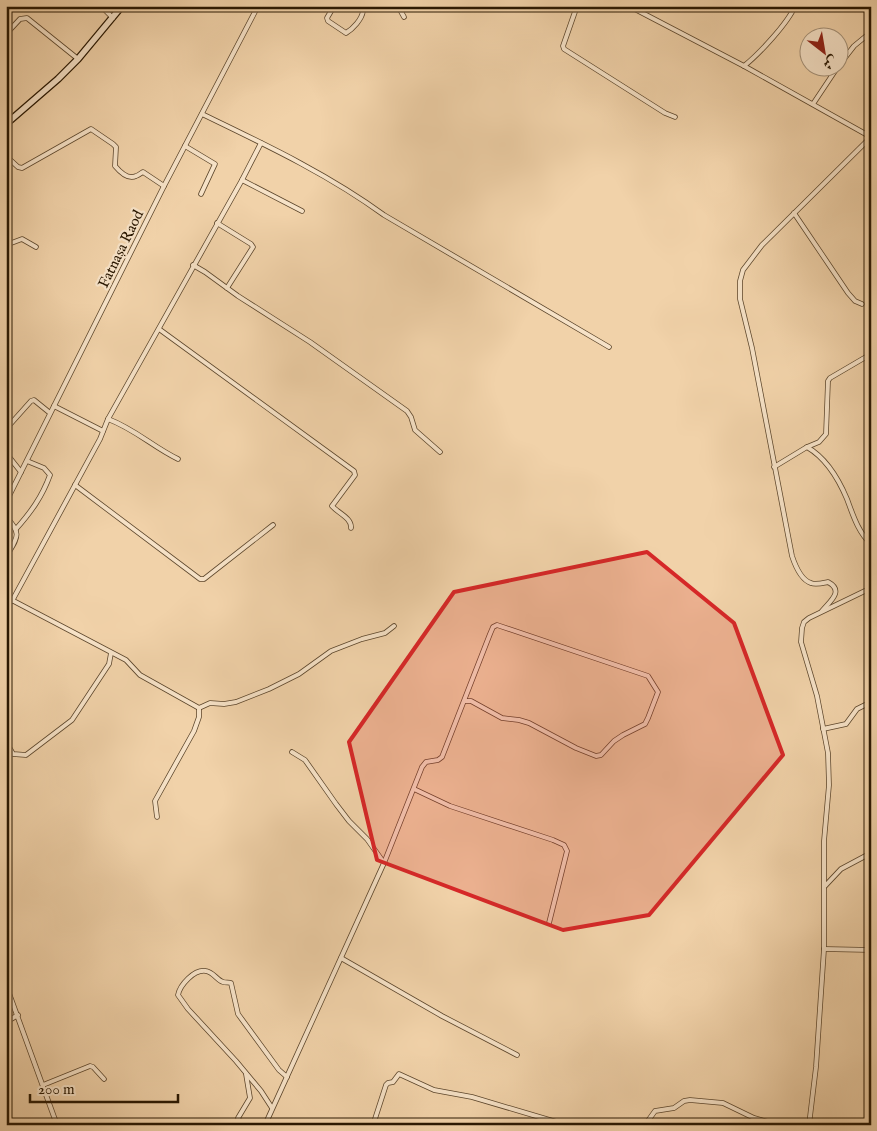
<svg xmlns="http://www.w3.org/2000/svg" width="877" height="1131" font-family="'IM FELL English',Amiri,serif">
  <rect width="100%" height="100%" fill="#f1d2a9"/>
  <filter id="stains"><feTurbulence type="fractalNoise" baseFrequency=".004" numOctaves="4"/><feColorMatrix values="0 0 0 0 .2 0 0 0 0 .09 0 0 0 0 .02 0 0 0 .5 -.17"/></filter>
  <radialGradient id="worn" r=".72"><stop offset=".6" stop-color="#630" stop-opacity="0"/><stop offset="1" stop-color="#630" stop-opacity=".3"/></radialGradient>
  <g fill="none" stroke-linecap="round" stroke-linejoin="round">
    <defs>
      <g id="street">
        <polyline points="101,6 113,18"/>
        <path d="M334 6 327 18 328 21 346 33C353 29 362 19 363 11L359 6"/>
        <polyline points="398,6 404,17"/>
        <polyline points="577,6 563,46 564,49 665,113 675,117"/>
        <polyline points="629,6 744,66 871,137"/>
        <polyline points="6,34 20,19 27,18 78,59"/>
        <polyline points="840,64 854,46 871,32"/>
        <path d="M744 66C759 54 788 23 795 6"/>
        <polyline points="813,104 837,68"/>
        <path d="M202 114C264 144 328 174 384 215L609 347"/>
        <polyline points="185,146 215,164 201,194"/>
        <path d="M6 156 18 167 22 168 91 129 113 144 116 147 115 166C120 172 128 180 136 176 139 175 141 173 143 172L164 186"/>
        <polyline points="242,180 302,211"/>
        <polyline points="794,213 848,293 855,301 862,304"/>
        <polyline points="217,223 251,244 253,247 227,288"/>
        <polyline points="6,245 22,239 36,247"/>
        <polyline points="193,265 205,272 238,296 310,342 407,411 411,417 415,430 440,452"/>
        <path d="M159 329 354 471 355 475 332 506C338 513 352 518 351 528"/>
        <polyline points="54,406 103,431"/>
        <path d="M108 419C135 429 153 447 178 459"/>
        <polyline points="6,429 31,401 34,400 50,413"/>
        <polyline points="807,447 819,442 826,434 828,381 830,378 871,354"/>
        <polyline points="6,453 21,472"/>
        <path d="M774 467 807 447C826 458 839 480 847 499 853 515 858 532 871 544"/>
        <polyline points="75,485 200,579 204,579 273,525"/>
        <polyline points="6,502 164,186 258,6"/>
        <path d="M6 517C23 534 17 538 6 557"/>
        <path d="M16 529C31 512 42 497 50 475L44 468 27 461"/>
        <polyline points="6,597 126,660 140,675 199,708"/>
        <polyline points="12,601 100,439 108,419 242,180 261,143"/>
        <path d="M822 611C829 602 845 591 828 582 823 583 816 585 811 583 801 580 795 565 792 556L752 348 740 299V281L743 270 762 245 871 137"/>
        <polyline points="199,708 210,703 224,704 236,702 269,689 299,674 331,651 362,639 385,633 394,626"/>
        <polyline points="823,729 846,724 857,709 871,702"/>
        <polyline points="6,742 13,754 26,755 72,720 109,664 111,653"/>
        <polyline points="292,752 305,760 336,804 349,821 367,839 384,863"/>
        <polyline points="414,789 450,806 553,840 564,845 567,851 549,923"/>
        <polyline points="157,817 155,801 194,731 199,717 199,708"/>
        <polyline points="825,886 841,869 871,853"/>
        <polyline points="824,949 871,950"/>
        <polyline points="341,958 442,1016 517,1055"/>
        <polyline points="6,985 57,1125"/>
        <polyline points="6,1022 18,1015"/>
        <polyline points="43,1085 90,1066 93,1067 104,1079"/>
        <path d="M272 1108 261 1091 236 1061 188 1009 178 995C180 985 194 969 206 971 213 972 217 980 223 982 226 983 229 982 231 983L238 1014 279 1070 287 1077"/>
        <polyline points="242,1125 238,1118 250,1098 246,1074"/>
        <polyline points="265,1125 384,863 422,767 426,762 438,760 442,757 490,634 493,627 497,625 648,676 658,692 648,718 645,724 623,735 614,741 601,755 596,756 576,748 529,723 519,720 502,718 471,701 464,701"/>
        <polyline points="373,1125 386,1085 388,1083 393,1082 399,1074 434,1090 472,1097 563,1124"/>
        <polyline points="645,1125 655,1111 674,1108 684,1101 690,1100 723,1103 754,1118 779,1125"/>
        <polyline points="809,1125 816,1067 824,949 824,841 829,785 828,753 817,696 801,642 802,628 804,622 809,618 871,588"/>
      </g>
      <polyline id="secondary" points="6,124 58,79 78,59 122,6"/>
    </defs>
    <use href="#street" stroke="#5c462c" stroke-width="5.5"/>
    <use href="#secondary" stroke="#2a1802" stroke-width="8"/>
    <use href="#street" stroke="#f6e2c7" stroke-width="4"/>
    <use href="#secondary" stroke="#f6e2c7" stroke-width="5.5"/>
  </g>
  <path fill="#d62828" fill-opacity="0.2" stroke="#d62828" stroke-width="4" stroke-linejoin="round" d="M647 552 734 623 783 755 649 915 563 930 377 860 349 742 454 592Z"/>
  <g text-anchor="middle" dominant-baseline="central" stroke-width="4.5" stroke-linejoin="round" paint-order="stroke">
    <g font-size="15" fill="#2a1802" stroke="#f6e2c7">
      <text transform="translate(121 249) rotate(-64)">Fatnaṣa Raod</text>
    </g>
  </g>
  <rect width="877" height="1131" fill="none" stroke="#f1d2a9" stroke-width="25"/>
  <rect x="8" y="8" width="862" height="1116" fill="none" stroke="#2a1802" stroke-width="2.5"/>
  <rect x="12" y="12" width="852" height="1106" fill="none" stroke="#2a1802"/>
  <g transform="translate(824 52) rotate(149)"><circle r="24" fill="#f6e2c7" stroke="#a49178"/>
  <path d="M0-4L9 19L0 12L-9 19Z" fill="#8f2418"/>
  <text y="-8" font-size="14" font-weight="bold" text-anchor="middle" fill="#2a1802">ش</text>
  </g>
  <path d="M30 1094v8h148v-8" fill="none" stroke="#2a1802" stroke-width="2.5"/>
  <text x="38" y="1094" font-size="15" fill="#2a1802" stroke="#f6e2c7" stroke-width="4" paint-order="stroke">200 m</text>
  <rect width="100%" height="100%" filter="url(#stains)"/>
  <rect width="100%" height="100%" fill="url(#worn)"/>
</svg>
